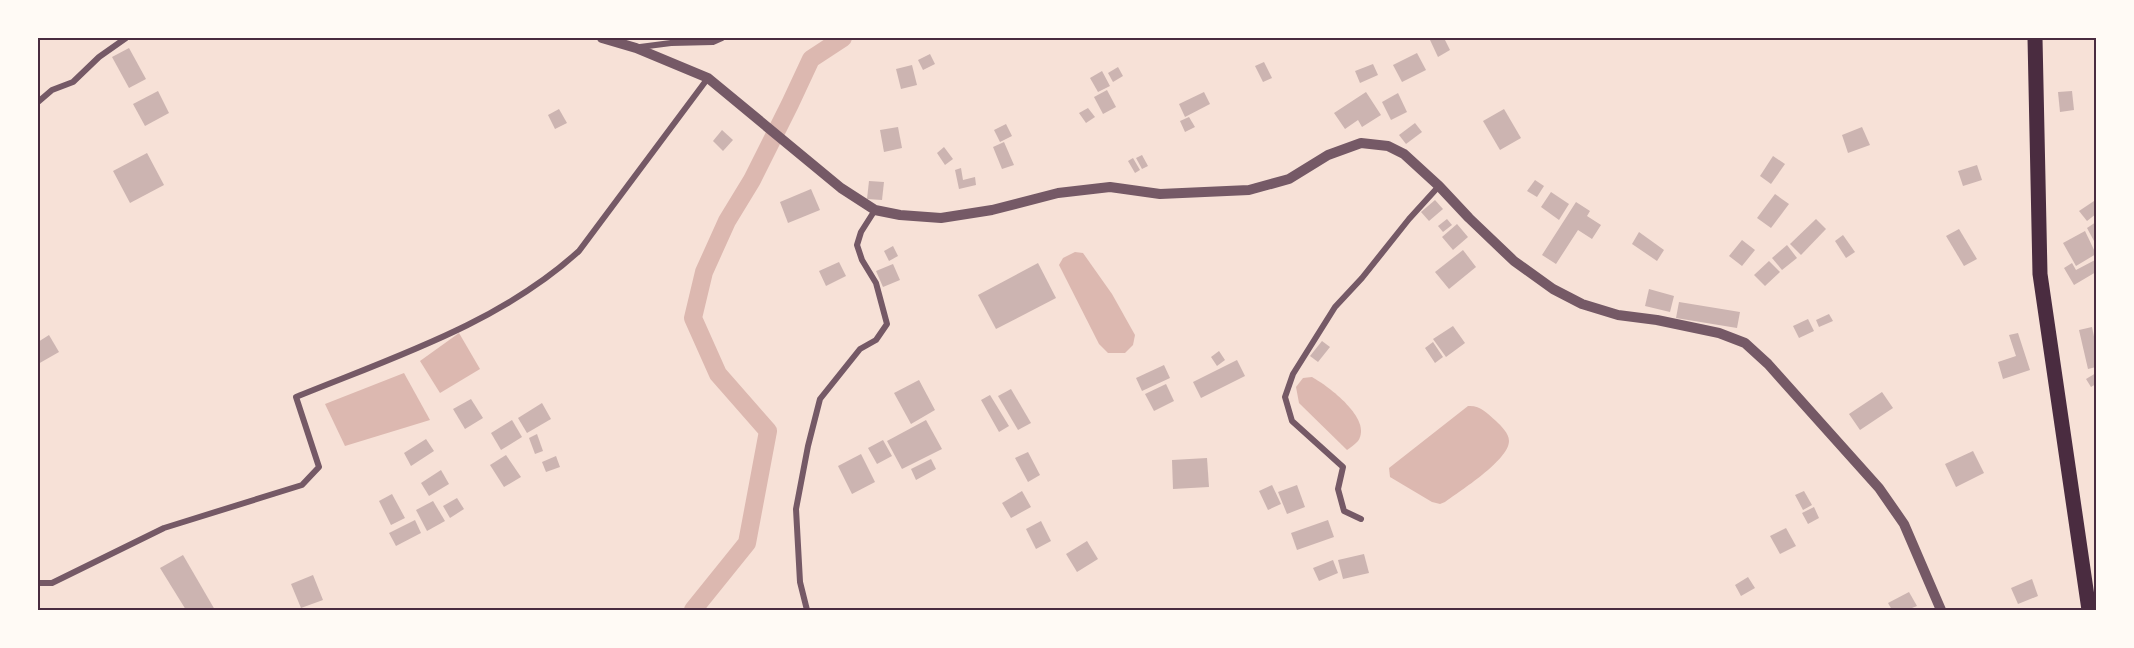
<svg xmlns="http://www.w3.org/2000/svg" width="2134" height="648" font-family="Ubuntu,sans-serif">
  <rect width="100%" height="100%" fill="#f7e1d7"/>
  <g fill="#dcb8b0">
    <polygon points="1075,252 1083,253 1112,294 1135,335 1133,345 1125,353 1108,353 1099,344 1059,265 1063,258"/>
    <polygon points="459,333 480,369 440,393 420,361"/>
    <polygon points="404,373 430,420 345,446 325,404"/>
    <path d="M1312 377C1328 386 1373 419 1358 441 1355 444 1350 448 1347 450L1299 403 1296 387 1303 378Z"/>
    <path d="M1468 406C1480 405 1487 413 1496 421 1501 426 1509 433 1509 441 1509 460 1460 491 1445 502L1440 504 1432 502 1390 477 1389 468Z"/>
  </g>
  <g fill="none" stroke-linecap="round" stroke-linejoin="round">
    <polyline stroke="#dcb8b0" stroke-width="18" points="693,610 747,543 768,431 718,374 693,318 704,272 727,221 752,180 790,104 811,59 843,38"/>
  </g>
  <g fill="#ccb4b1">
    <polygon points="1435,38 1444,38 1450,50 1438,57 1430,40"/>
    <polygon points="129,48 146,79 129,88 112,57"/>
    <polygon points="1417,53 1426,70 1402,82 1393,65"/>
    <polygon points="930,54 935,64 923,70 918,60"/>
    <polygon points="1264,62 1272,78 1263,82 1255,66"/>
    <polygon points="1373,64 1378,75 1360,83 1355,71"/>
    <polygon points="912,65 917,85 901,89 896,69"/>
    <polygon points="1118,67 1123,76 1113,82 1108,73"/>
    <polygon points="1102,71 1110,86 1098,92 1090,78"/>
    <polygon points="1107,90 1116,107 1103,114 1094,97"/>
    <polygon points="158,91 169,113 145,126 133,104"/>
    <polygon points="2072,91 2074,110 2060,112 2058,92"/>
    <polygon points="1204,92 1210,104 1185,117 1179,104"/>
    <polygon points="1366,92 1381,115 1362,127 1358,120 1345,129 1334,113"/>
    <polygon points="1398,93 1407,112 1391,120 1382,102"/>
    <polygon points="1088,108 1095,117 1086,123 1079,113"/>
    <polygon points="559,109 567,123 555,129 548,115"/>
    <polygon points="1504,109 1521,138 1500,150 1483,121"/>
    <polygon points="1189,117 1195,127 1185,132 1180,121"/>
    <polygon points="1415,123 1422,132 1406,144 1399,135"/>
    <polygon points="1006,124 1012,136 1000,142 994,130"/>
    <polygon points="898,127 902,148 884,152 880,130"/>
    <polygon points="1862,127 1870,145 1848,153 1842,135"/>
    <polygon points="722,130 733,140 723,151 713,141"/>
    <polygon points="1004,142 1014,165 1002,169 993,147"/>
    <polygon points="944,147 953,159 945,165 937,153"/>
    <polygon points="147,153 164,185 130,203 113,171"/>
    <polygon points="1142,155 1148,166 1142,169 1136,158"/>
    <polygon points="1773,156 1785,164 1771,184 1760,176"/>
    <polygon points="1133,158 1140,170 1135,173 1128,161"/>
    <polygon points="1977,165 1982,180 1963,186 1958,171"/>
    <polygon points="961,168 963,180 975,177 976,185 959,189 955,170"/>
    <polygon points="1535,180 1544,186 1537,197 1527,191"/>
    <polygon points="869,181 884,182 882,200 867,199"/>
    <polygon points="811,189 820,210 788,223 780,202"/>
    <polygon points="1551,192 1569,204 1559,220 1541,207"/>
    <polygon points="1775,194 1789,204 1771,228 1757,218"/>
    <polygon points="1435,200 1443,209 1429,221 1421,212"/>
    <polygon points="2094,201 2096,204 2096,214 2087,221 2079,211"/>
    <polygon points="1576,202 1590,211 1587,216 1601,225 1592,239 1578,230 1556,264 1542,255"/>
    <polygon points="1447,219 1452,225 1443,232 1438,226"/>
    <polygon points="1816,219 1826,229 1801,255 1790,244"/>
    <polygon points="2096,222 2096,239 2094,241 2087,228"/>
    <polygon points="1457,224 1468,237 1453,250 1442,237"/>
    <polygon points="1959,229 1977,259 1964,266 1946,236"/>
    <polygon points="2085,231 2096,254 2076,266 2063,243"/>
    <polygon points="1639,232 1664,250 1657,261 1632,244"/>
    <polygon points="1843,235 1855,252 1846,258 1835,241"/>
    <polygon points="1742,240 1755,250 1742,266 1729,256"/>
    <polygon points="1787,245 1797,258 1782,270 1772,258"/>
    <polygon points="893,246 898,256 889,261 884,251"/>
    <polygon points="1463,250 1476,267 1449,289 1435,272"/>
    <polygon points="2095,260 2096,272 2074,285 2064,268 2072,263 2076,270"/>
    <polygon points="1769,261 1780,272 1765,286 1754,275"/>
    <polygon points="839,262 846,276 826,286 819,271"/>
    <polygon points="1038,263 1056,298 996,329 978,295"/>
    <polygon points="893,264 900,280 883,287 876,271"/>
    <polygon points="1649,289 1674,296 1670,312 1645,306"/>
    <polygon points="1679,302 1740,312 1737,328 1676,318"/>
    <polygon points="1829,314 1833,321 1819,327 1816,320"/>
    <polygon points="1808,319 1814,331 1799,338 1793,326"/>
    <polygon points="1453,326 1465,343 1446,357 1433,339"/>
    <polygon points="2092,327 2096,346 2096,367 2088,369 2079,330"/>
    <polygon points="2018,333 2030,370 2003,379 1998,362 2016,356 2009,335"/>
    <polygon points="49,335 59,352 38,364 38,342"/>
    <polygon points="1322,341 1330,347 1318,362 1310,356"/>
    <polygon points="1433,342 1443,357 1435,363 1425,348"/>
    <polygon points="1219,351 1225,360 1217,366 1211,357"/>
    <polygon points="1237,360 1245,376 1201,398 1193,382"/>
    <polygon points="1164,365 1170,378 1142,391 1136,378"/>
    <polygon points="2096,373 2096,384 2091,387 2086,379"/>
    <polygon points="919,380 935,410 911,424 894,393"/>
    <polygon points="1166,384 1174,401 1154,411 1145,394"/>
    <polygon points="1011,389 1031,423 1018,430 998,396"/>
    <polygon points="1882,392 1893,408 1860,430 1849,414"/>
    <polygon points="990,395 1009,426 999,432 981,400"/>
    <polygon points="471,399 483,418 465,429 453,409"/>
    <polygon points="542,403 551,419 527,433 518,418"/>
    <polygon points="512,420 522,437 501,450 491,433"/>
    <polygon points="926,420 942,449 902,469 887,441"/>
    <polygon points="537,434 543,451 535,454 529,438"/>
    <polygon points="426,439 434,451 411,466 404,453"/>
    <polygon points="883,440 892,456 877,464 868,448"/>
    <polygon points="1973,451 1984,473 1956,487 1945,464"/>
    <polygon points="1028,452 1040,475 1028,482 1015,458"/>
    <polygon points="861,454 875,482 852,494 838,466"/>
    <polygon points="506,455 521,477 504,487 490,465"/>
    <polygon points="556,456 560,467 546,472 542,462"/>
    <polygon points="1207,458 1209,487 1173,489 1172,460"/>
    <polygon points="931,459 936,469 916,480 911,469"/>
    <polygon points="441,470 449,484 429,496 421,483"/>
    <polygon points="1272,485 1281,504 1268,510 1259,491"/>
    <polygon points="1297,485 1305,507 1287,514 1278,492"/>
    <polygon points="1022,491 1031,507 1011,518 1002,503"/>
    <polygon points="1804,491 1812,505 1803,510 1795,495"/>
    <polygon points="392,494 405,518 391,525 379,501"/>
    <polygon points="457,498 464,509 450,518 443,506"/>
    <polygon points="433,501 445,521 427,531 416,510"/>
    <polygon points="1814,507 1819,518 1808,524 1802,513"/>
    <polygon points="415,520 421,533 396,546 389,533"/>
    <polygon points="1328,520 1334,537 1297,550 1291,533"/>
    <polygon points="1041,521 1051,541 1036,549 1026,529"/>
    <polygon points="1786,528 1796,546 1780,554 1770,536"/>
    <polygon points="1087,541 1098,559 1077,572 1066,554"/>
    <polygon points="1364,554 1369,573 1343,579 1338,560"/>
    <polygon points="183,555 215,610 186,610 160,568"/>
    <polygon points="1333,560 1338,573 1319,581 1313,568"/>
    <polygon points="313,575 323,600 301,608 291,584"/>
    <polygon points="1748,577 1755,588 1741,596 1735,585"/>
    <polygon points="2032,579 2038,596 2018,604 2011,588"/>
    <polygon points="1909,592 1917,606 1907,610 1892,610 1888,603"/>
  </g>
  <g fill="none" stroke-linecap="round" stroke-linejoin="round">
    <g stroke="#755966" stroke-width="6">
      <polyline points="640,47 671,43 713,42 722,38"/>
      <polyline points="38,102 52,90 73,82 99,57 126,38"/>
      <polyline points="1361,519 1344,511 1338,489 1343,467 1292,421 1285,397 1293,374 1335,307 1362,278 1409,219 1439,186"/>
      <path d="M38 583H52L164 528 302 485 319 467 296 397C394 357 500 323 579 251L708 78"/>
      <polyline points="807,610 800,582 796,509 808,446 820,399 860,349 876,340 887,324 876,283 862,260 857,245 861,232 875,210"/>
    </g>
    <polyline stroke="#755966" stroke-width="10" points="602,38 636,48 708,78 841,188 875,210 900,215 941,218 992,210 1058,193 1110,187 1160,194 1249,190 1289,179 1328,155 1361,143 1388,146 1404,154 1439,186 1469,218 1514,261 1553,289 1582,304 1618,315 1657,320 1719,333 1745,343 1768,364 1879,488 1904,524 1941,610"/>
    <polyline stroke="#4a2c40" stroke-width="15" points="2035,38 2040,274 2089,610"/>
  </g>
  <rect width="2134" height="648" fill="none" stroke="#fffaf5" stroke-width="78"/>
  <rect x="39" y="39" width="2056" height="570" fill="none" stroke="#4a2c40" stroke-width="2"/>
</svg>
